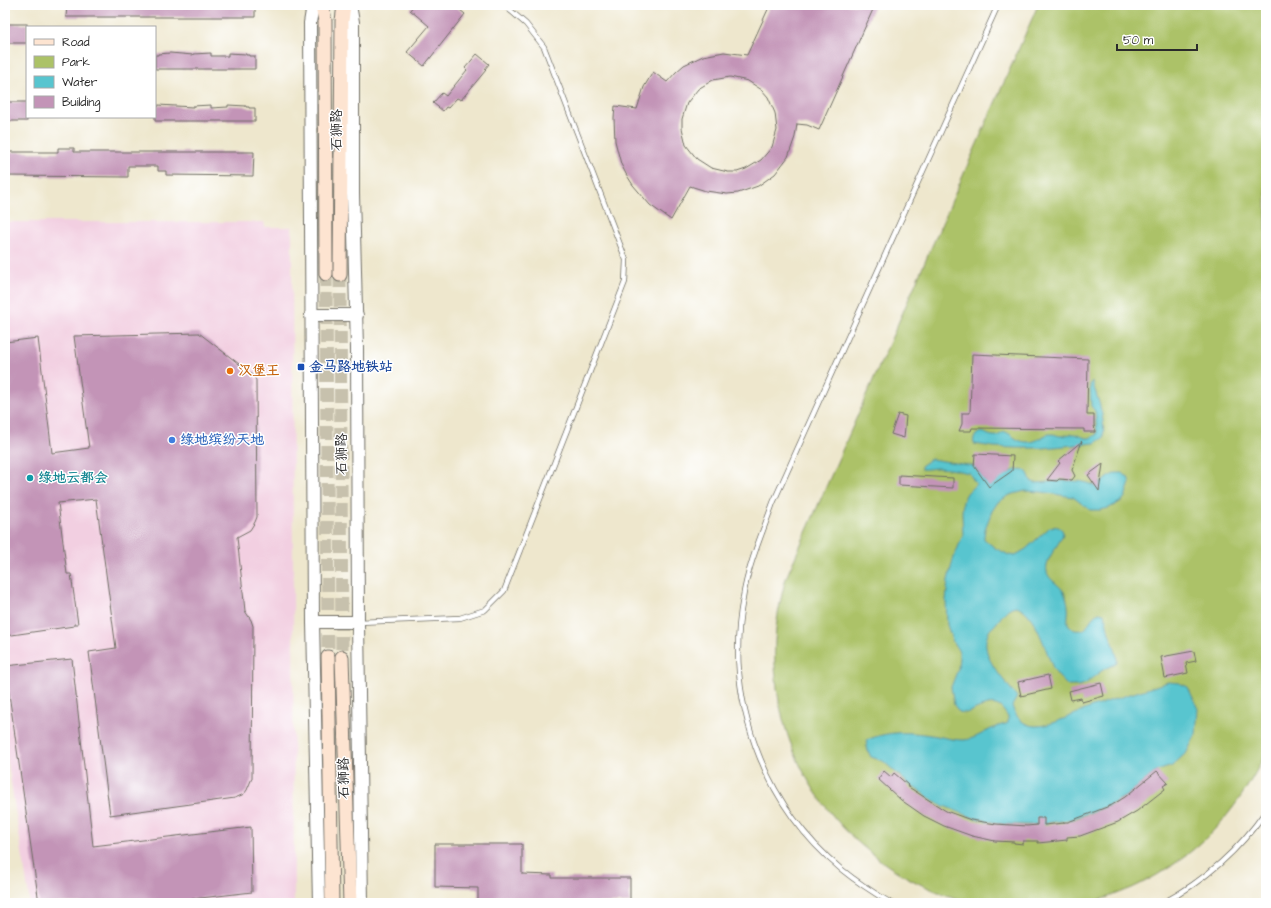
<svg xmlns="http://www.w3.org/2000/svg" width="1271" height="908" font-family="'Architects Daughter','LXGW WenKai TC',sans-serif">
  <rect width="100%" height="100%" fill="#fff"/>
  <filter id="ink" filterUnits="userSpaceOnUse"><feTurbulence type="fractalNoise" baseFrequency=".025" numOctaves="2"/><feDisplacementMap in="SourceGraphic" scale="8" xChannelSelector="R" yChannelSelector="G"/><feConvolveMatrix kernelMatrix="1 2 1 2 8 2 1 2 1" color-interpolation-filters="sRGB"/></filter>
  <filter id="wash" filterUnits="userSpaceOnUse"><feTurbulence type="fractalNoise" baseFrequency=".012" numOctaves="4" result="noise"/><feDisplacementMap in="SourceGraphic" scale="16" xChannelSelector="R" yChannelSelector="G"/><feGaussianBlur stdDeviation="0.9" result="paint"/><feColorMatrix in="noise" values="0 0 0 0 0 0 0 0 0 0 0 0 0 0 0 0 0 1.4 0 .05"/><feComposite in="paint" operator="in"/></filter>
  <g filter="url(#wash)">
    <rect width="100%" height="100%" fill="#eee7cd"/>
    <polygon fill="#f2cfe1" points="5,222 264,222 265,227 292,227 294,903 30,903 5,745"/>
    <path fill="#acc267" stroke="#6c7649" d="M1038 5H1266V752C1237 814 1195 859 1132 888 1117 894 1100 901 1084 903 1067 905 1049 903 1033 903 1020 903 1007 903 994 903 987 903 981 904 974 902 954 899 934 891 916 882 838 843 783 765 776 678 772 644 777 611 786 578Z"/>
    <g fill="#58c5cf" stroke="#42787d">
      <path d="M1092 381C1098 400 1106 419 1103 438L1095 443 1044 448H1016L994 447 974 444C973 440 974 438 976 435 983 428 986 436 994 436 999 437 1001 432 1006 432 1014 436 1016 441 1026 442 1039 443 1043 433 1052 434 1055 434 1058 436 1061 436 1065 436 1070 433 1074 434 1085 436 1085 442 1097 434L1095 411 1091 406 1090 384Z"/>
      <path d="M931 459 974 466 989 486C997 481 1019 462 1027 472 1029 474 1030 478 1031 481L1035 483C1055 482 1077 477 1096 486L1115 473H1122L1128 477 1130 483 1125 497 1122 501 1109 508 1100 510H1090L1073 497 1042 492 1025 491 1010 495 998 502 992 511 985 529 984 536V539L995 548 1009 555 1014 556 1026 549 1050 527C1055 526 1061 526 1063 532 1064 538 1048 556 1047 565 1044 579 1058 582 1064 592 1066 597 1068 602 1068 607 1069 612 1067 618 1068 623 1070 631 1079 632 1086 628 1090 621 1095 611 1104 613 1107 620 1107 627 1109 633 1113 643 1117 651 1117 662 1113 666 1107 667 1103 670 1087 680 1090 687 1068 686 1063 681 1057 676 1054 670 1046 653 1036 611 1016 606 1007 607 1003 615 998 621 995 626 990 628 988 633 978 656 1005 680 1017 697L1012 706C1016 718 1024 726 1036 726 1049 727 1081 711 1095 706 1119 697 1144 690 1168 682L1179 683 1188 687 1198 709 1196 734 1187 752 1172 766 1157 771 1126 796 1108 806 1069 820 1030 825 1002 824 974 818 939 804 910 785 883 761 871 757 866 747 867 740C890 730 912 732 937 736 946 738 955 740 964 740 976 739 985 731 996 727 1000 725 1004 725 1008 723V717C1006 714 1003 709 1000 707 991 700 975 710 966 713L959 712 954 705 951 687 958 669 959 657V652L953 642 947 625 946 600 948 580 953 560 963 535 962 513 963 501 967 493 976 484 969 473C959 471 948 468 937 468 932 468 927 470 921 469V466Z"/>
    </g>
    <g id="blocks">
      <g fill="#c394b7" fill-rule="evenodd">
        <polygon points="67,5 255,5 255,17 66,17"/>
        <polygon points="414,5 454,5 465,14 424,66 407,52 429,26 410,10"/>
        <path d="M770 5H875L819 130 807 125 797 124 795 137 788 157 775 174 758 186 738 193 727 194 706 191 690 186 671 220 650 205 633 185 626 174 621 164 615 141 614 118 615 106 637 109 644 87 653 72 667 82 676 72 684 65 703 56 724 52 747 55ZM730 77 748 81 762 90 768 97 775 113 777 130 772 147 761 160 746 169 737 172H728L711 168 697 159 686 145 682 128V119L687 103 698 89 713 80Z"/>
        <rect x="5" y="24" width="22" height="19"/>
        <polygon points="170,53 193,55 193,54 211,53 211,56 228,56 228,53 246,54 246,55 249,55 249,56 255,56 255,69 155,69 155,55 158,55 158,54"/>
        <polygon points="477,54 489,64 485,69 486,70 461,100 457,98 448,108 446,107 443,111 433,103 442,93 446,96 467,70 465,68"/>
        <rect x="5" y="102" width="22" height="19"/>
        <polygon points="158,105 193,107 193,106 211,105 211,108 228,107 228,105 246,106 246,107 249,107 249,108 255,108 255,121 155,121 155,108 158,107"/>
        <polygon points="58,148 74,148 74,152 254,152 253,176 166,175 166,171 158,171 158,166 128,166 128,177 5,176 5,152 58,152"/>
        <polygon points="199,333 252,374 256,380 257,517 255,522 250,530 237,537 245,611 251,620 253,626 252,778 247,790 244,794 235,798 110,815 89,652 116,648 96,499 58,503 67,574 71,574 78,624 74,624 74,626 5,636 5,342 38,338 52,453 89,448 74,336"/>
        <polygon points="972,354 1088,359 1087,415 1094,415 1094,425 1095,432 1084,432 1084,429 972,428 971,431 959,431 962,424 962,413 970,413"/>
        <polygon points="898,414 906,416 904,438 891,434"/>
        <polygon points="1082,441 1072,470 1075,476 1072,480 1059,479 1057,481 1047,480 1060,463 1058,461"/>
        <polygon points="975,454 1013,456 1012,471 989,487 974,466"/>
        <polygon points="1103,464 1099,491 1088,475"/>
        <polygon points="899,475 953,478 953,488 899,485"/>
        <polygon points="1194,651 1196,661 1186,663 1188,673 1165,678 1161,657"/>
        <polygon points="72,659 93,846 251,827 252,892 192,899 192,903 39,903 5,666"/>
        <polygon points="1048,675 1051,689 1021,696 1018,682"/>
        <polygon points="1101,683 1104,696 1082,702 1081,698 1071,700 1069,691"/>
        <polygon points="884,771 891,777 894,773 908,785 907,786 946,811 971,820 996,824 1027,826 1037,825 1037,818 1044,818 1044,825 1064,823 1064,822 1068,822 1112,805 1125,797 1157,771 1168,783 1163,786 1165,789 1137,811 1118,822 1080,836 1067,837 1067,840 1038,843 1038,841 1023,841 1023,844 1014,843 1014,842 995,841 972,836 944,826 924,816 901,800 878,779"/>
        <polygon points="435,844 522,844 522,874 552,875 552,878 630,878 630,903 478,903 478,888 435,887"/>
      </g>
    </g>
  </g>
  <g filter="url(#ink)">
    <use href="#blocks" fill-opacity="0" stroke="#6f6d64" stroke-width="1"/>
    <g fill="none" stroke-linecap="round" stroke-linejoin="round">
      <g stroke="#c7c1ad" stroke-width="13" stroke-dasharray="13 6" stroke-linecap="butt">
        <polyline points="326,274 328,657"/>
        <polyline points="340,275 342,657"/>
      </g>
      <defs>
        <g id="service">
          <polyline points="358,622 460,618 485,610 504,591 625,282 626,260 544,47 526,24 504,5"/>
          <path d="M891 903C874 893 857 882 841 869 763 804 724 698 743 598 748 565 762 534 773 503L998 5"/>
          <path d="M1163 903C1204 881 1240 849 1266 811"/>
        </g>
        <g id="tertiary">
          <polyline points="313,5 310,23 313,622 319,903"/>
          <polyline points="350,5 353,22 353,194 357,348 358,622 362,903"/>
          <polyline points="311,315 357,315"/>
          <polyline points="313,622 358,622"/>
        </g>
        <g id="secondary">
          <polyline points="322,5 325,21 326,274"/>
          <polyline points="340,275 342,21 344,5"/>
          <polyline points="328,657 332,903"/>
          <polyline points="342,657 350,903"/>
        </g>
      </defs>
      <use href="#service" stroke="#6f6d64" stroke-width="6"/>
      <use href="#tertiary" stroke="#6f6d64" stroke-width="14"/>
      <use href="#secondary" stroke="#6f6d64" stroke-width="15"/>
      <use href="#service" stroke="#fff" stroke-width="4.5"/>
      <use href="#tertiary" stroke="#fff" stroke-width="12"/>
      <use href="#secondary" stroke="#fde4d1" stroke-width="13"/>
    </g>
  </g>
  <rect fill="#1a4fb4" stroke="#fff" stroke-width="1.5" x="297" y="363" width="8" height="8" rx="2"/>
  <circle fill="#e8710a" stroke="#fff" stroke-width="1.5" cx="230" cy="371" r="4"/>
  <circle fill="#3f7fe0" stroke="#fff" stroke-width="1.5" cx="172" cy="440" r="4"/>
  <circle fill="#0f9aa8" stroke="#fff" stroke-width="1.5" cx="30" cy="478" r="4"/>
  <g text-anchor="middle" dominant-baseline="central" stroke-width="3" stroke-linejoin="round" paint-order="stroke">
    <g font-size="14" fill="#2b2b2b" stroke="#fff">
      <text transform="translate(337 130) rotate(-90)">石狮路</text>
      <text transform="translate(342 454) rotate(-90)">石狮路</text>
      <text transform="translate(344 778) rotate(-91)">石狮路</text>
    </g>
    <g font-size="14" font-weight="bold" fill="#164399" stroke="#fff" text-anchor="start">
      <text x="309" y="367">金马路地铁站</text>
    </g>
    <g font-size="14" font-weight="bold" fill="#c56008" stroke="#fff" text-anchor="start">
      <text x="238" y="371">汉堡王</text>
    </g>
    <g font-size="14" font-weight="bold" fill="#366cbe" stroke="#fff" text-anchor="start">
      <text x="180" y="440">绿地缤纷天地</text>
    </g>
    <g font-size="14" font-weight="bold" fill="#0d838f" stroke="#fff" text-anchor="start">
      <text x="38" y="478">绿地云都会</text>
    </g>
  </g>
  <rect width="1271" height="908" fill="none" stroke="#fff" stroke-width="20"/>
  <rect x="26" y="26" width="130" height="92" fill="#ffffff" stroke="#aaaaaa"/>
  <rect x="34" y="39" width="20" height="6" fill="#fde4d1" stroke="#aaaaaa"/>
  <text x="62" y="46" font-size="12" fill="#2b2b2b">Road</text>
  <rect x="34" y="56" width="20" height="12" fill="#acc267" stroke="#aaaaaa"/>
  <text x="62" y="66" font-size="12" fill="#2b2b2b">Park</text>
  <rect x="34" y="76" width="20" height="12" fill="#58c5cf" stroke="#aaaaaa"/>
  <text x="62" y="86" font-size="12" fill="#2b2b2b">Water</text>
  <rect x="34" y="96" width="20" height="12" fill="#c394b7" stroke="#aaaaaa"/>
  <text x="62" y="106" font-size="12" fill="#2b2b2b">Building</text>
  <path d="M1117 44v6h80v-6" fill="none" stroke="#2b2b2b" stroke-width="2"/>
  <text x="1123" y="44" font-size="12" fill="#2b2b2b" stroke="#ffffff" stroke-width="3" paint-order="stroke">50 m</text>
</svg>
